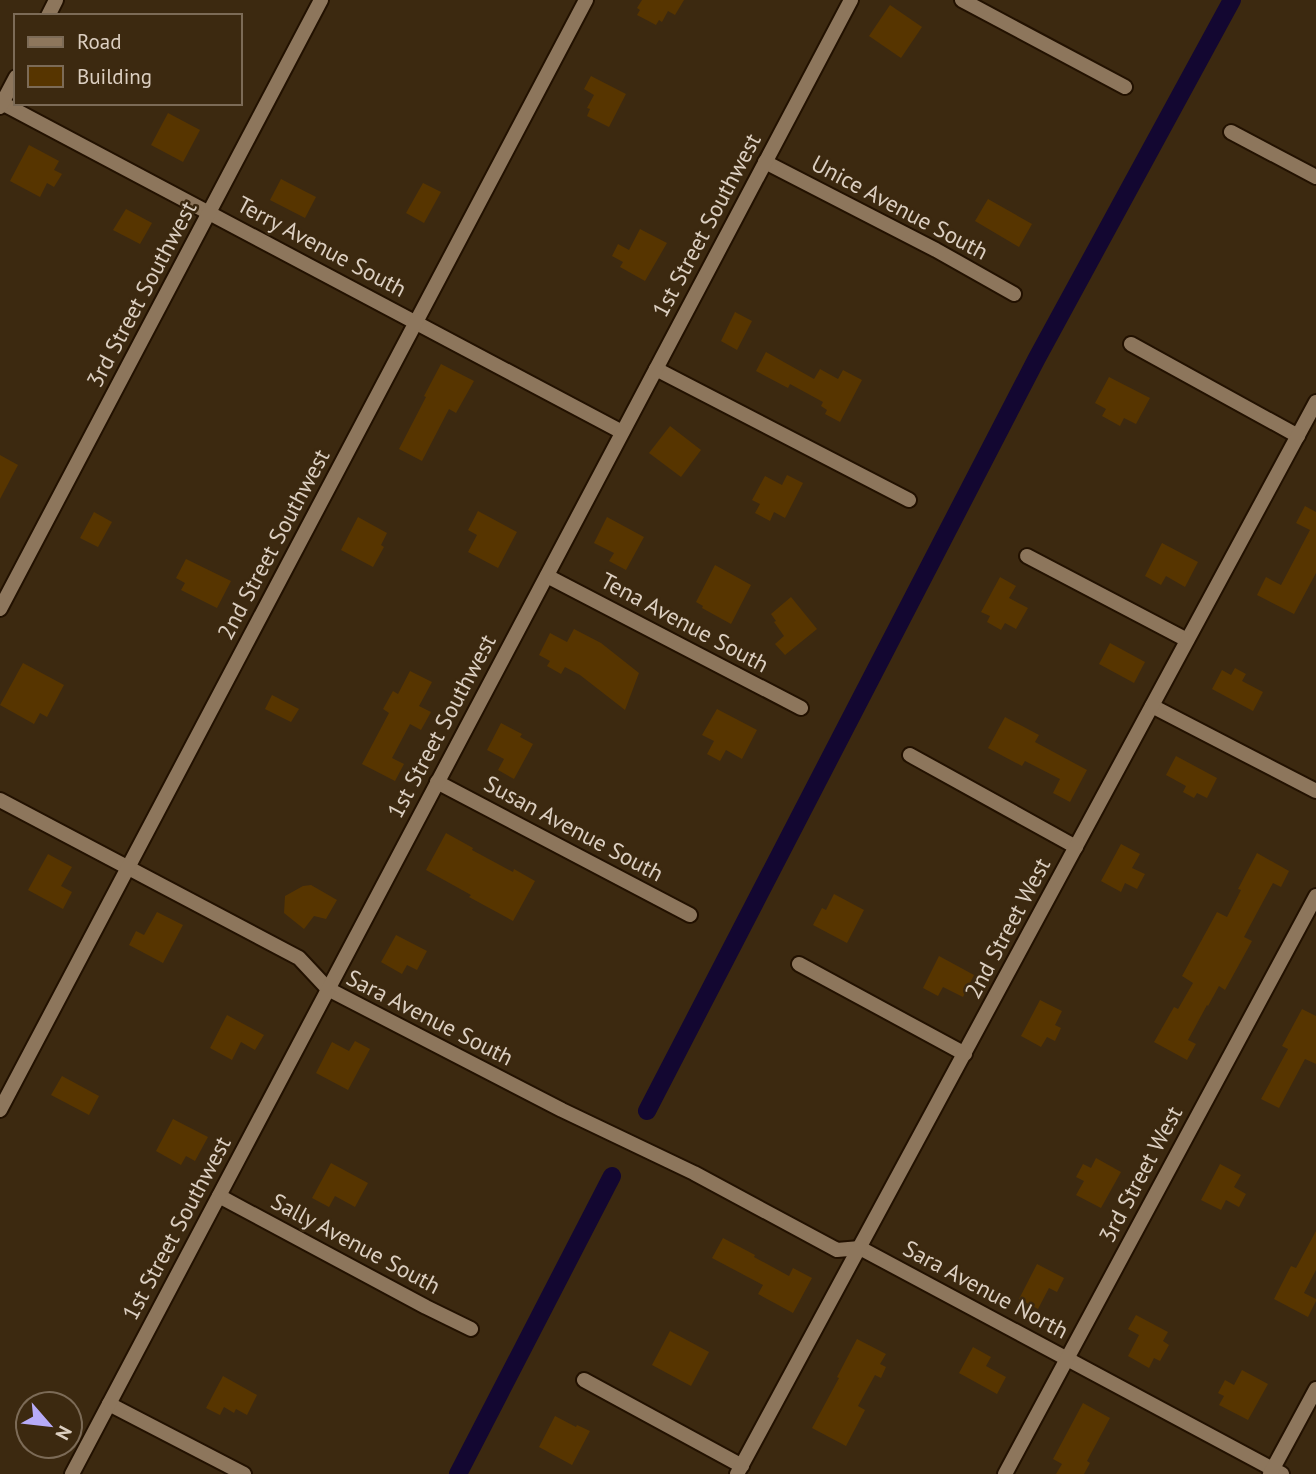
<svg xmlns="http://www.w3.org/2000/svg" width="1316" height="1474" font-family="'PT Sans',sans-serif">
  <rect width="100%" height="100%" fill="#3c2910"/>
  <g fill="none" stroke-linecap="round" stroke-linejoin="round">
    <g stroke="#130731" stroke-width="18">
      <polyline points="647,1111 1037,358 1232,0"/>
      <polyline points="458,1474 612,1176"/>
    </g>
  </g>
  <g fill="#573500">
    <polygon points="642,0 684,0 675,15 668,11 662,22 659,20 656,25 637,15 640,10 637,8"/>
    <polygon points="890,5 922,27 901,58 869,36"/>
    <polygon points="591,76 626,94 609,127 587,116 590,109 587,108 594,95 584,89"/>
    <polygon points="168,113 200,130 183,162 151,145"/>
    <polygon points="29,145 59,161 54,170 62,174 54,187 47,183 40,197 10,181"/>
    <polygon points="281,179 316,197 305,218 270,200"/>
    <polygon points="423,183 441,192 424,223 406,213"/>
    <polygon points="988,199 1032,224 1019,247 975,221"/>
    <polygon points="126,209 152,223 140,244 113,230"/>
    <polygon points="640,229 667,243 645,281 620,267 623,262 612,256 618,244 629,250"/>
    <polygon points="735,312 752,321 737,350 721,341"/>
    <polygon points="766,352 814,379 820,369 838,379 843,370 862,380 840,422 825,414 827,410 821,406 823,402 790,384 788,388 756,371"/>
    <polygon points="441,364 474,381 456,413 449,409 422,461 399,449 426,397 424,396"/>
    <polygon points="1109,377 1150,398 1136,424 1124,418 1120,426 1102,416 1106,409 1095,403"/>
    <polygon points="670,426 701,450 681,477 649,453"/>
    <polygon points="0,455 18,465 0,499"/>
    <polygon points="787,475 803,483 785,518 774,512 770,521 755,513 760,504 752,500 765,476 782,485"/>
    <polygon points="1305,506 1316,512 1316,573 1294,614 1257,595 1266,577 1281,585 1310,530 1296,523"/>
    <polygon points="478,511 517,532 498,568 468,552 477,535 468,530"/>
    <polygon points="94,512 112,522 98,547 80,538"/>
    <polygon points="358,517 387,533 381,545 384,547 373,567 341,550"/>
    <polygon points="607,517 644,537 626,570 609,561 614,553 594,543"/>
    <polygon points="1162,543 1198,562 1185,587 1166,576 1161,585 1145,576"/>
    <polygon points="186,559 231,581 217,608 181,590 185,583 176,578"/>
    <polygon points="715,565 751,585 731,624 702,608 703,606 696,602"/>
    <polygon points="1000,577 1016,586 1009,598 1028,608 1016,629 1005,623 1001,630 987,622 990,616 981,612"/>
    <polygon points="791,597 817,629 785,655 775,644 784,636 774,622 776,621 771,614"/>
    <polygon points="574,629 601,643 639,673 625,710 580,675 565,667 561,674 547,666 550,661 539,655 550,633 567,642"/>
    <polygon points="1110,643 1145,662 1134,683 1099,664"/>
    <polygon points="23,663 64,685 47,717 40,713 34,724 0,705"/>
    <polygon points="1235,668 1246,674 1242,681 1263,692 1253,711 1212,689 1222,670 1231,675"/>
    <polygon points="410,671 432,682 419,706 431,712 421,730 410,724 392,758 404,764 395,781 362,764 389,713 383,709 393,691 398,694"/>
    <polygon points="272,695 299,709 291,722 265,709"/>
    <polygon points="717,709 757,730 742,759 726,750 720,761 707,754 714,741 702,735"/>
    <polygon points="1005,717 1039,735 1035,742 1087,770 1070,802 1053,793 1060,779 1025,761 1022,766 988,748"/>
    <polygon points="501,723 522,734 520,737 533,744 514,779 498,770 504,759 487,750"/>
    <polygon points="1176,756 1217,778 1207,798 1197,793 1194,798 1183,792 1186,786 1166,775"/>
    <polygon points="446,833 473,848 472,850 513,872 514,869 535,881 513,921 469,897 471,895 426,870"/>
    <polygon points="1121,844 1140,854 1132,868 1145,874 1137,889 1125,883 1121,892 1101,881"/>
    <polygon points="1257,853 1289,871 1281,887 1273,883 1244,937 1252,941 1225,990 1219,986 1208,1006 1207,1005 1188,1040 1196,1044 1187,1060 1154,1042 1174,1007 1178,1009 1193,983 1182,976 1217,912 1227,917 1241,890 1238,889"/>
    <polygon points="48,854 72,867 61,886 72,892 63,909 28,890"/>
    <polygon points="311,885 337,900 326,919 314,916 304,929 284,913 285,896 303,886"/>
    <polygon points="834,894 864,910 847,943 813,925 822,908 826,910"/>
    <polygon points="157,912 183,925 163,963 129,945 136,931 144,935"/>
    <polygon points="396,935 427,951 417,970 407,965 402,974 381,962"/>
    <polygon points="939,956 974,975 963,997 943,987 938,996 923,988"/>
    <polygon points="1040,1000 1062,1011 1055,1025 1061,1028 1055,1041 1047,1037 1041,1047 1021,1036"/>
    <polygon points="1302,1009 1316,1016 1316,1064 1305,1059 1279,1108 1261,1099 1288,1049 1282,1046"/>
    <polygon points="227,1015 264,1035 255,1050 241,1042 232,1060 210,1048"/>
    <polygon points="355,1041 370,1049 348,1090 316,1073 332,1042 349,1051"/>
    <polygon points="62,1076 99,1096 89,1115 51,1095"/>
    <polygon points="173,1119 208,1137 195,1161 186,1156 181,1165 156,1151"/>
    <polygon points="1096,1158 1121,1172 1101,1208 1076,1195 1084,1181 1076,1177 1083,1164 1091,1168"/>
    <polygon points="331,1163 368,1183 355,1207 335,1196 329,1207 312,1198"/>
    <polygon points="1220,1164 1241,1175 1234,1187 1246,1194 1239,1207 1226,1200 1221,1210 1201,1200"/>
    <polygon points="1316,1231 1316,1270 1304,1293 1316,1299 1316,1301 1308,1317 1274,1299 1291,1266 1296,1268"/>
    <polygon points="723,1238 755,1255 754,1257 789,1276 793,1268 812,1278 793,1313 758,1294 763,1285 712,1258"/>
    <polygon points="1037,1264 1064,1278 1057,1292 1049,1288 1038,1309 1019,1299"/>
    <polygon points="1136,1315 1168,1332 1163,1341 1169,1345 1160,1361 1154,1358 1149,1368 1128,1356 1139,1335 1128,1329"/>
    <polygon points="670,1331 709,1352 691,1386 652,1365"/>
    <polygon points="857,1339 886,1354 880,1364 886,1367 881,1378 875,1375 858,1406 865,1410 846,1446 812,1428 839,1378 837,1377"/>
    <polygon points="973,1347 991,1357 986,1366 1006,1377 997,1394 959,1373"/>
    <polygon points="1242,1370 1268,1384 1248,1420 1219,1405 1224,1396 1218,1393 1225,1380 1234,1385"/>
    <polygon points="223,1376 257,1395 247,1415 236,1409 234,1413 224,1407 220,1415 206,1408"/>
    <polygon points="1083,1403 1110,1418 1087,1461 1090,1463 1084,1474 1056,1474 1062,1464 1053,1459"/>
    <polygon points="555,1416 576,1427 577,1425 590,1431 572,1465 539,1447"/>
  </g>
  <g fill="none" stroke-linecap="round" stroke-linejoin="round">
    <defs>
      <g id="street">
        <polyline points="962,0 1125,87"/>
        <polyline points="48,16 56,0"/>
        <polyline points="0,102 622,432"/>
        <polyline points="0,107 16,77"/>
        <polyline points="1231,132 1316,177"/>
        <polyline points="765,162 936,250 1014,294"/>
        <polyline points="1131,344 1298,436"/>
        <polyline points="656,369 909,500"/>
        <polyline points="1027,556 1187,640"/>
        <polyline points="547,576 801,708"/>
        <polyline points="0,609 321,0"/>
        <polyline points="1152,706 1316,791"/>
        <polyline points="910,755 1076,847"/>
        <polyline points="437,782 690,915"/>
        <polyline points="0,800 299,958 328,989 562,1110 694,1173 837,1250 860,1248 1282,1474"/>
        <polyline points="799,964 965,1054"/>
        <polyline points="0,1110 586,0"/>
        <polyline points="219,1196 426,1307 471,1329"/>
        <polyline points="584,1380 742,1466"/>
        <polyline points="109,1404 244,1474"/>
        <polyline points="72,1474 851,0"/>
        <polyline points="737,1474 1316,402"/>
        <polyline points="1005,1474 1316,896"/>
        <polyline points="1270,1474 1316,1389"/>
      </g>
    </defs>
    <use href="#street" stroke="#210" stroke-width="18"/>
    <use href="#street" stroke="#8d765c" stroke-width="14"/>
  </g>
  <g text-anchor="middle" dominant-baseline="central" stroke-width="5" stroke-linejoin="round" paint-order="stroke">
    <g font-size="23" fill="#dccfc1" stroke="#3c2910">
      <text transform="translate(900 207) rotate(28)">Unice Avenue South</text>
      <text transform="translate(706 225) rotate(-62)">1st Street Southwest</text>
      <text transform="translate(322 246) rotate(28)">Terry Avenue South</text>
      <text transform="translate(141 294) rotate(-62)">3rd Street Southwest</text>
      <text transform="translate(273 544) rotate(-62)">2nd Street Southwest</text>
      <text transform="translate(685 622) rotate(28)">Tena Avenue South</text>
      <text transform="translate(441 726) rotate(-62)">1st Street Southwest</text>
      <text transform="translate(574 828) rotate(28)">Susan Avenue South</text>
      <text transform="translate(1007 928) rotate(-62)">2nd Street West</text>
      <text transform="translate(430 1017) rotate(27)">Sara Avenue South</text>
      <text transform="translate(1140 1174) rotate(-62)">3rd Street West</text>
      <text transform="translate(176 1228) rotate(-62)">1st Street Southwest</text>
      <text transform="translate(356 1243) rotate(28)">Sally Avenue South</text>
      <text transform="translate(986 1289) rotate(28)">Sara Avenue North</text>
    </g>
  </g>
  <rect x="14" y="14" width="228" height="91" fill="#3c2910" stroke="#7c6b57" stroke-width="2"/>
  <rect x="28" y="37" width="35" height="10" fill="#8d765c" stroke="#7c6b57" stroke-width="2"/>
  <text x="77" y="49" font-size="21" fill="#dccfc1">Road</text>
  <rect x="28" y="66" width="35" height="21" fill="#573500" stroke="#7c6b57" stroke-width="2"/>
  <text x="77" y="84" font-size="21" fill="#dccfc1">Building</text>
  <g transform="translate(49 1425) rotate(118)"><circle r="33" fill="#3c2910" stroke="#7c6b57" stroke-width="2"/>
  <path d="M0-5L12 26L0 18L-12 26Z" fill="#b7abf8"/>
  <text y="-10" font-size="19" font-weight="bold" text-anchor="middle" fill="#dccfc1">N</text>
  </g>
</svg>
